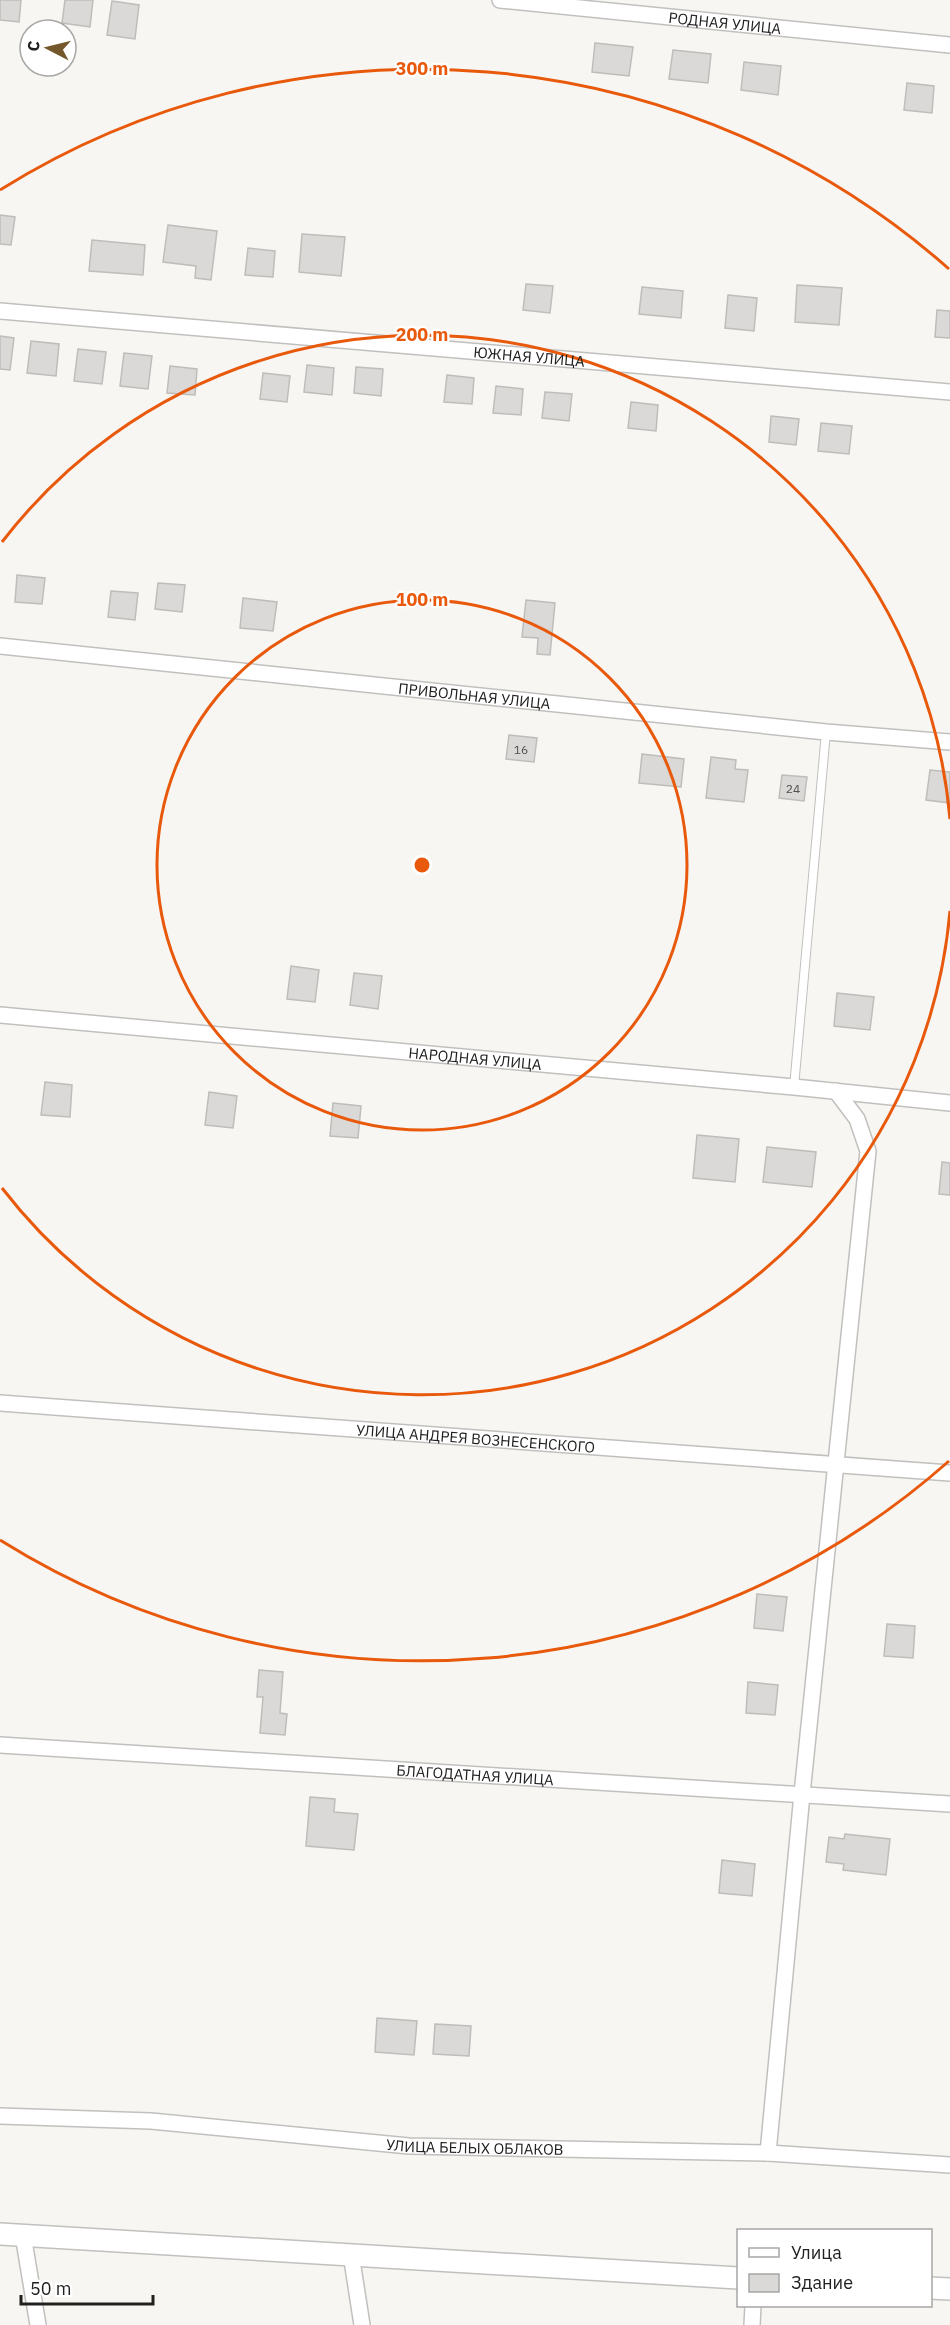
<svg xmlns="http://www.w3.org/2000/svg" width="950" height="2325" font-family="'IBM Plex Sans',sans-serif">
  <rect width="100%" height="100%" fill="#f8f6f3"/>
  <g fill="#dbd9d7" stroke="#bfbdba" stroke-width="1.5">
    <polygon points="0,0 21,0 19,22 0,20"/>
    <polygon points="65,0 93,0 90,27 62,23"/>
    <polygon points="112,1 139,5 135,39 107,35"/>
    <polygon points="595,43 633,47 629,76 592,72"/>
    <polygon points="673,50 711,54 708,83 669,79"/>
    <polygon points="744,62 781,66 778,95 741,90"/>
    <polygon points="907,83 934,86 932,113 904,110"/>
    <polygon points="0,215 15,217 11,245 0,244"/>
    <polygon points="168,225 217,231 211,280 195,278 196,266 163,262"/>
    <polygon points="302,234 345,237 341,276 299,272"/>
    <polygon points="92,240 145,245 143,275 89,271"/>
    <polygon points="248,248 275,251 273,277 245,275"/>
    <polygon points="526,284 553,286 550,313 523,310"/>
    <polygon points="797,285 842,288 839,325 795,322"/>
    <polygon points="642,287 683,291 681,318 639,314"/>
    <polygon points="728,295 757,298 754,331 725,328"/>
    <polygon points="937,310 950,311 950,338 935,337"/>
    <polygon points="0,336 14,338 10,370 0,369"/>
    <polygon points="31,341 59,344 56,376 27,373"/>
    <polygon points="78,349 106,352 102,384 74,381"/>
    <polygon points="124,353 152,356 148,389 120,386"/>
    <polygon points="307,365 334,368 332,395 304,392"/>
    <polygon points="170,366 197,369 195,395 167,393"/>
    <polygon points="356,367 383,369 381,396 354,393"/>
    <polygon points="263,373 290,376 287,402 260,399"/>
    <polygon points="447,375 474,378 472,404 444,402"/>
    <polygon points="496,386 523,389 521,415 493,413"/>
    <polygon points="545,392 572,394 569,421 542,418"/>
    <polygon points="631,402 658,405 656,431 628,428"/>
    <polygon points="771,416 799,419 796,445 769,442"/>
    <polygon points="821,423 852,426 849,454 818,451"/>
    <polygon points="17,575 45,578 42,604 15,602"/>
    <polygon points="158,583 185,585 182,612 155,609"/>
    <polygon points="111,591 138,593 135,620 108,617"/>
    <polygon points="243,598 277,602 273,631 240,628"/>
    <polygon points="526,600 555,603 550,655 537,654 538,638 522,637"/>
    <polygon points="509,735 537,738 534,762 506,759"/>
    <polygon points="642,754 684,759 681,787 639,783"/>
    <polygon points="711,757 736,760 735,769 748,770 744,802 706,798"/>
    <polygon points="930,770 950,772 950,803 926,800"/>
    <polygon points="782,775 807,777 804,801 779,798"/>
    <polygon points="291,966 319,970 315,1002 287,999"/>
    <polygon points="354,973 382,976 378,1009 350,1005"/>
    <polygon points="837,993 874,997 870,1030 834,1026"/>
    <polygon points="45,1082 72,1085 70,1117 41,1115"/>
    <polygon points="209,1092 237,1096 233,1128 205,1125"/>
    <polygon points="333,1103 361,1106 358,1138 330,1136"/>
    <polygon points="697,1135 739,1139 735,1182 693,1178"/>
    <polygon points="767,1147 816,1152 812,1187 763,1182"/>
    <polygon points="942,1162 950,1163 950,1195 939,1194"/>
    <polygon points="757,1594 787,1597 783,1631 754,1628"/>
    <polygon points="887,1624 915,1626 913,1658 884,1656"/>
    <polygon points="259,1670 283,1672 280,1713 287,1714 285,1735 260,1733 263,1697 257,1697"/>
    <polygon points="748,1682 778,1685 775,1715 746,1713"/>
    <polygon points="310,1797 335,1799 334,1812 358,1814 354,1850 306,1846"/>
    <polygon points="845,1834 890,1839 886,1875 843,1870 844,1864 826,1862 829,1837 844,1839"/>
    <polygon points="722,1860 755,1864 752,1896 719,1893"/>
    <polygon points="377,2018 417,2021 414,2055 375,2052"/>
    <polygon points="435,2024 471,2026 469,2056 433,2054"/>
  </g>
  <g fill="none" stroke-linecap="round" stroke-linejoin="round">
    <defs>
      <polyline id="lane" points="794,1087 826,732"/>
      <g id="street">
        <path id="s1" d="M500 0 950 45"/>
        <path id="s2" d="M0 311 950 392"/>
        <path id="s3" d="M0 646 826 732 950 742"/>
        <path id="s4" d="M0 1015 794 1087 950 1103"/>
        <path id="s5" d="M0 1403 950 1473"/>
        <path id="s6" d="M0 1745 950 1804"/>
        <path id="s7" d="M0 2116 151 2121 409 2146 768 2153 950 2165"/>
        <polyline points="768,2153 802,1794 868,1151 857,1119 836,1091"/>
        <polyline points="23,2235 38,2325"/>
        <polyline points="351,2254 362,2325"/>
        <polyline points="752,2325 753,2306"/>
      </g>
      <g id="secondary">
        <polyline points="0,2234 738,2278"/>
        <polyline points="930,2288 950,2289"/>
      </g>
    </defs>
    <use href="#lane" stroke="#c2c0be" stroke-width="10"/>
    <use href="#street" stroke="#c2c0be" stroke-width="18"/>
    <use href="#secondary" stroke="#c2c0be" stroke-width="24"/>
    <use href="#lane" stroke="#fff" stroke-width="8"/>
    <use href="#street" stroke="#fff" stroke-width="15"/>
    <use href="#secondary" stroke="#fff" stroke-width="21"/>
  </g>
  <g fill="none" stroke="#e8590c" stroke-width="3">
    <circle cx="422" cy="865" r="265"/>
    <path d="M950 911A530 530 0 0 1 2 1188M2 542A530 530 0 0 1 950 819"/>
    <path d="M949 1461A796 796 0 0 1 0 1540M0 190A796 796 0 0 1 949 269"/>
  </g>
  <g text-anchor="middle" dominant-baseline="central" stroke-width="4.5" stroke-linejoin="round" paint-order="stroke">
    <g font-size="12" fill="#504e4d">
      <text x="521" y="749">16</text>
      <text x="793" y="788">24</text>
    </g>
    <g font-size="15" fill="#21201f" stroke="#fff">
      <text stroke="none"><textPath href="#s1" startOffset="226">РОДНАЯ УЛИЦА</textPath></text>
      <text stroke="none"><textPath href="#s2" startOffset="531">ЮЖНАЯ УЛИЦА</textPath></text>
      <text stroke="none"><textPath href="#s3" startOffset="477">ПРИВОЛЬНАЯ УЛИЦА</textPath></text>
      <text stroke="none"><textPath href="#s4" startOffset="477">НАРОДНАЯ УЛИЦА</textPath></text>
      <text stroke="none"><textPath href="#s5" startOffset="477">УЛИЦА АНДРЕЯ ВОЗНЕСЕНСКОГО</textPath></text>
      <text stroke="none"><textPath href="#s6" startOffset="476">БЛАГОДАТНАЯ УЛИЦА</textPath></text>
      <text stroke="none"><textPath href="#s7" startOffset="476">УЛИЦА БЕЛЫХ ОБЛАКОВ</textPath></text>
    </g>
  </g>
  <circle cx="422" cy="865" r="9" fill="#e8590c" stroke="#fff" stroke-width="3"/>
  <g font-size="18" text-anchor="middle" font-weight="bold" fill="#e8590c" stroke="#fff" stroke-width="4.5" stroke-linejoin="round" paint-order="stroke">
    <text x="422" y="75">300 m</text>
    <text x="422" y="341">200 m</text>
    <text x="422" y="606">100 m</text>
  </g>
  <rect x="737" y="2229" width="195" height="78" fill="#ffffff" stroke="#a6a6a5" stroke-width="1.5"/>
  <rect x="749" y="2248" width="30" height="9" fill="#ffffff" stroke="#a6a6a5" stroke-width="1.5"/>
  <text x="791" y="2259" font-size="18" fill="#21201f">Улица</text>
  <rect x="749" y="2274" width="30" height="18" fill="#dbd9d7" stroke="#a6a6a5" stroke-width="1.5"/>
  <text x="791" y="2289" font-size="18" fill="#21201f">Здание</text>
  <g transform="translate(48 48) rotate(277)"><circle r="28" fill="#ffffff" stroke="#a6a6a5" stroke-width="1.5"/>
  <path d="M0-4.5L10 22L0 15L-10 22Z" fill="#74572a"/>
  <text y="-9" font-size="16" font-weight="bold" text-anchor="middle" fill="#21201f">С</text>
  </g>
  <path d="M21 2295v9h132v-9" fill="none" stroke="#21201f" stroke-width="3"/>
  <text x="30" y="2295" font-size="18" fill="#21201f" stroke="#ffffff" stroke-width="4.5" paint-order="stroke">50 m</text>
</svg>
